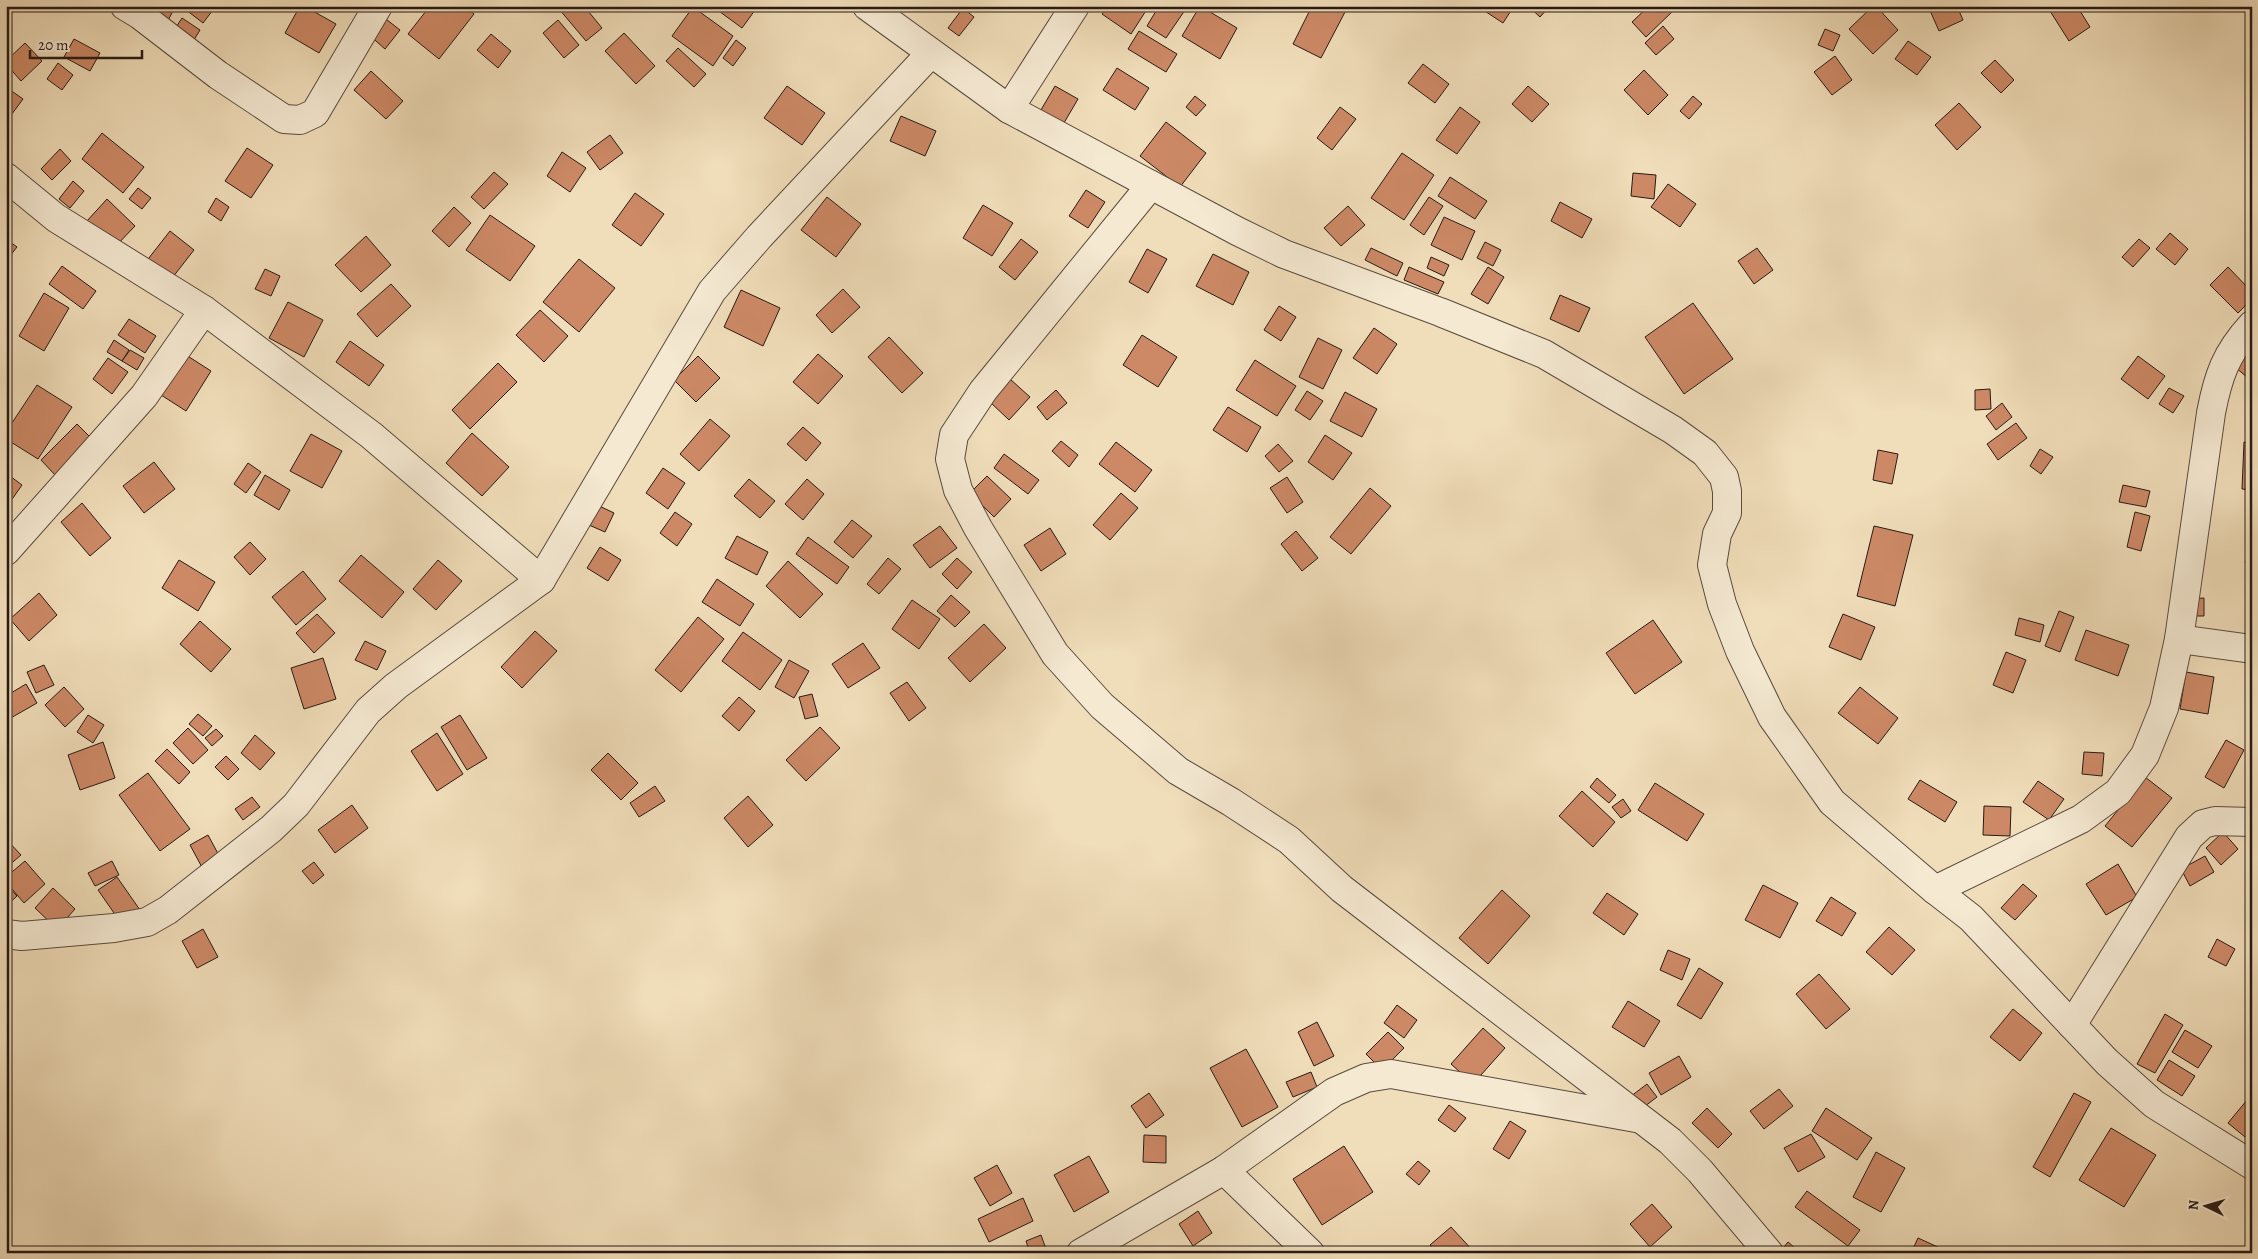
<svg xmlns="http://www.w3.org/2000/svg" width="2258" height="1259" font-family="Alegreya,serif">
  <rect width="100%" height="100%" fill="#f0ddb9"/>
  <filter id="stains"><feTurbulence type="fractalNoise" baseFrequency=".004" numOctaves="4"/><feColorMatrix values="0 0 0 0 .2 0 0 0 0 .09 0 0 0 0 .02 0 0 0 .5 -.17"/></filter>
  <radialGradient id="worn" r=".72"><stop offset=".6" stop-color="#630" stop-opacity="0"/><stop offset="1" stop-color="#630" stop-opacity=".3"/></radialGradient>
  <g fill="#cd8966" stroke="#271a16">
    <polygon points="160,6 168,6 174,9 165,26 153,20"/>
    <polygon points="181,6 216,6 203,23"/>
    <polygon points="300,6 304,6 336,24 319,53 285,33"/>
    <polygon points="430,6 465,6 474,14 439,59 408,34"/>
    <polygon points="563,6 584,6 602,28 586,41 559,9"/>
    <polygon points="712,6 758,6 742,28"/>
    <polygon points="1107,6 1149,6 1131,34 1102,14"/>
    <polygon points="1159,6 1180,6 1185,10 1166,38 1147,26"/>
    <polygon points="1200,6 1237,28 1220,59 1182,36"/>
    <polygon points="1312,6 1335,6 1345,12 1321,58 1293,44"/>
    <polygon points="1481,6 1514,6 1503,23 1480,8"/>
    <polygon points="1528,6 1550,6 1540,17"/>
    <polygon points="1649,6 1672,6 1675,9 1646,37 1632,22"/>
    <polygon points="1873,6 1876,6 1898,30 1873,54 1849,29"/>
    <polygon points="1928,6 1957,6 1963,20 1939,31"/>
    <polygon points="2057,6 2077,6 2090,27 2069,41 2050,11"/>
    <polygon points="693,7 733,36 713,66 672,36"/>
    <polygon points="963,8 974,17 959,36 948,28"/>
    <polygon points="382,16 400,30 385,49 368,34"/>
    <polygon points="182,18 200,30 189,48 171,35"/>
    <polygon points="558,20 579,45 564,58 543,33"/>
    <polygon points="1663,26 1674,39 1656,55 1645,43"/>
    <polygon points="1825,29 1840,35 1833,51 1818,45"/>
    <polygon points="1139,31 1177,54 1166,72 1128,49"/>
    <polygon points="624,33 655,66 636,84 605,51"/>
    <polygon points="491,34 511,51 498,68 477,50"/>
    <polygon points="74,39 100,53 90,71 64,57"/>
    <polygon points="736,40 746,48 733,66 723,58"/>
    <polygon points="1908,41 1931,57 1917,75 1895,59"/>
    <polygon points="25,43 42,61 21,81 6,64 6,61"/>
    <polygon points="678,48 706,74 694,87 666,61"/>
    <polygon points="1835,56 1852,80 1832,95 1814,72"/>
    <polygon points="1995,60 2014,80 2001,93 1981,73"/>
    <polygon points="58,63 73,75 62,90 47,79"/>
    <polygon points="1423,64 1449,84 1435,103 1408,83"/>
    <polygon points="1117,68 1149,88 1135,110 1103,90"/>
    <polygon points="1644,70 1668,95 1648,115 1624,90"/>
    <polygon points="371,71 403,101 386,119 354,90"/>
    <polygon points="787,86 825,113 802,145 764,118"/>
    <polygon points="1055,86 1078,99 1061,128 1038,115"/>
    <polygon points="1528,86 1549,104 1532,122 1512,104"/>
    <polygon points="6,87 23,99 6,122"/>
    <polygon points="1195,96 1206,105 1196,116 1186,107"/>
    <polygon points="1693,96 1702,104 1689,119 1680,111"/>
    <polygon points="1959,103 1981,127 1957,150 1935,125"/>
    <polygon points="1340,107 1356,119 1332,150 1317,138"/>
    <polygon points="1460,107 1480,122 1457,154 1436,140"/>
    <polygon points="901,116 936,131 925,156 890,141"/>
    <polygon points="1166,122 1206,153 1180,187 1140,156"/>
    <polygon points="102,133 144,167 123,193 82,159"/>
    <polygon points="610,135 623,153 600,170 587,152"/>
    <polygon points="247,148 273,165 251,198 225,181"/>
    <polygon points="60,149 71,161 52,180 41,169"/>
    <polygon points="562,152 586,168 570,192 547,176"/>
    <polygon points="1402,153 1434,175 1404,220 1371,198"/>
    <polygon points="494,172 508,184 484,209 471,197"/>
    <polygon points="1633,173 1656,175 1654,199 1631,196"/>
    <polygon points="1450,177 1487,201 1475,219 1438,196"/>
    <polygon points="73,181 84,191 70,208 59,199"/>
    <polygon points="1668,184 1696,204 1680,227 1651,207"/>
    <polygon points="138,188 151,198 142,209 129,199"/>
    <polygon points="1086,190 1105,202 1088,228 1069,216"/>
    <polygon points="635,193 664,214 641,246 612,225"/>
    <polygon points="827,197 861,224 836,257 801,230"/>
    <polygon points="1429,197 1443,206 1424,235 1410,225"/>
    <polygon points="216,198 229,207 221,221 208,212"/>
    <polygon points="107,199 135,226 113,249 86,222"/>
    <polygon points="1560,202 1592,219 1582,238 1551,221"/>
    <polygon points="983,205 1013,223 992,256 963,238"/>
    <polygon points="1348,206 1365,225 1341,246 1324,228"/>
    <polygon points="454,207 471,223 449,247 432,231"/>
    <polygon points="490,215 535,246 510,281 466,250"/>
    <polygon points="1444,217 1475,231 1462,260 1431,245"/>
    <polygon points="170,231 194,250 169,282 145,263"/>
    <polygon points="2170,233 2188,249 2175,265 2156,249"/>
    <polygon points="366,236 391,265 361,292 335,265"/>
    <polygon points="6,239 17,247 6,261"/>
    <polygon points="1021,239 1038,252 1015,280 999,267"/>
    <polygon points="2139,239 2150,248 2133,267 2122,257"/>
    <polygon points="1485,242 1501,250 1493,266 1477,258"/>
    <polygon points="1371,248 1403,263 1397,276 1365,260"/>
    <polygon points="1757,248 1773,270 1754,284 1738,261"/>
    <polygon points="1147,249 1167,259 1148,293 1129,282"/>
    <polygon points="1213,254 1249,272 1233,305 1196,286"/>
    <polygon points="1431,257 1449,265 1444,276 1427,268"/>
    <polygon points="579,259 615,288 579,332 543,302"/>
    <polygon points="62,266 96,291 83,309 49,284"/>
    <polygon points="1409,267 1444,282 1438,294 1404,280"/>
    <polygon points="1488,267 1504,277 1488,304 1471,294"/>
    <polygon points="2228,267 2252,292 2252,299 2238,313 2210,285"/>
    <polygon points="265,269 280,276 271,296 255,289"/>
    <polygon points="391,284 411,306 377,337 357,314"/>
    <polygon points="843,289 860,307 832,333 816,315"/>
    <polygon points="741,290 780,308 763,346 724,327"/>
    <polygon points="44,293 69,308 44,351 19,336"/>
    <polygon points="1560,295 1590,308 1579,332 1550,319"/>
    <polygon points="288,302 323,320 304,357 269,338"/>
    <polygon points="1693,303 1733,359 1684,394 1645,337"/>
    <polygon points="1279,306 1296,317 1281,341 1264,330"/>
    <polygon points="540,310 568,336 544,362 516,335"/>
    <polygon points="129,319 156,336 145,353 118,335"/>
    <polygon points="1374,328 1397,344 1377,374 1353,358"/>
    <polygon points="1142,335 1177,357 1158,387 1123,365"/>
    <polygon points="889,337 923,373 902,393 868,357"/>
    <polygon points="1318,338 1342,350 1323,389 1299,377"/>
    <polygon points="114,340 129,350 122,361 107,352"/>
    <polygon points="350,341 384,365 369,386 336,362"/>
    <polygon points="2252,348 2252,374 2248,378 2235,367"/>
    <polygon points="130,350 144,358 137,370 122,361"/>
    <polygon points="183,353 211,371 186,411 158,393"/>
    <polygon points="818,354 843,376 818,404 793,382"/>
    <polygon points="698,356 720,378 696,402 674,380"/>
    <polygon points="2138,356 2165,376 2148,399 2121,379"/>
    <polygon points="108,358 128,372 112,394 93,379"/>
    <polygon points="1255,360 1296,386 1277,416 1236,390"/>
    <polygon points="498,363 517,382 470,429 452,410"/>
    <polygon points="1010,379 1030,397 1009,420 989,401"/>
    <polygon points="37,385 72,407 38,459 6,439 6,432"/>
    <polygon points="2169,388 2184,396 2173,413 2159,404"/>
    <polygon points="1990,389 1991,409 1975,410 1975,390"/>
    <polygon points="1056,390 1067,403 1047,420 1037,407"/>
    <polygon points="1307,391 1323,401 1310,420 1295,410"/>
    <polygon points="1345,392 1377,409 1362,437 1330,421"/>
    <polygon points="2002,403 2012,417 1996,430 1986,416"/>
    <polygon points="1228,407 1261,427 1247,452 1213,430"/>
    <polygon points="710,419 730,436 699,471 680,454"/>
    <polygon points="2016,423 2027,438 1998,460 1987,444"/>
    <polygon points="77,424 93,440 56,476 41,460"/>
    <polygon points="803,427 821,443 806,461 787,444"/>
    <polygon points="472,433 509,467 482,496 446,463"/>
    <polygon points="311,434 342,451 322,488 290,471"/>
    <polygon points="1325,435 1352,453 1333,480 1308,462"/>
    <polygon points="1061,441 1078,455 1069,467 1052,451"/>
    <polygon points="1116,442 1152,470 1135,492 1099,464"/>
    <polygon points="2244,442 2252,443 2252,490 2242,489"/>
    <polygon points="1278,444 1293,461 1279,472 1265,456"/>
    <polygon points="2040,449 2053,457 2041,474 2030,466"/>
    <polygon points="1878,450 1898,454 1892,484 1873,480"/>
    <polygon points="1004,454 1039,480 1028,494 994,468"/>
    <polygon points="154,462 175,489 144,513 123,486"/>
    <polygon points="248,463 261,472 246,493 234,484"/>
    <polygon points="663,468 685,483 668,509 646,493"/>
    <polygon points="6,473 22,485 6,508"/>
    <polygon points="265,475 290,490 279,510 254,495"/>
    <polygon points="987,476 1011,499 994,517 970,493"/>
    <polygon points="1287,477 1303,502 1287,513 1270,488"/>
    <polygon points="749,479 775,501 760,518 734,496"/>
    <polygon points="807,479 824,494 803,520 785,504"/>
    <polygon points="2123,485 2150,491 2146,507 2119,502"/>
    <polygon points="1370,488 1391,506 1351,554 1330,537"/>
    <polygon points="1121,493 1138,508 1110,540 1093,525"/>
    <polygon points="591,502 614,513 605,532 582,522"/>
    <polygon points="82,503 111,538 90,556 61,522"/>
    <polygon points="675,512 692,524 677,546 660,533"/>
    <polygon points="2135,512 2150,516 2141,551 2127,547"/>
    <polygon points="852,520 872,536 853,558 834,542"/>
    <polygon points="940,526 957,548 930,568 913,545"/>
    <polygon points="1874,526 1913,535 1895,606 1857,596"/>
    <polygon points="1050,528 1066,554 1041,571 1024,545"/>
    <polygon points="1296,531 1318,558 1302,571 1281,544"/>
    <polygon points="2251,534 2252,534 2252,564 2246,563"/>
    <polygon points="737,536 768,552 757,575 725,558"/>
    <polygon points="808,537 849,567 837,584 796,554"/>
    <polygon points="250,542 266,559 250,575 234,557"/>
    <polygon points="600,547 621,560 608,581 587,568"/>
    <polygon points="361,555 404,592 382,618 339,581"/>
    <polygon points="888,558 901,569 879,594 867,584"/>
    <polygon points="957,558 972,572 957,589 942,574"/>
    <polygon points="179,560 215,582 198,611 162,588"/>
    <polygon points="438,560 462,581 436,610 413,589"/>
    <polygon points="788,561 823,594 800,618 766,586"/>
    <polygon points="303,571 326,599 296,625 272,597"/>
    <polygon points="717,579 754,604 740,626 702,602"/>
    <polygon points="39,593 57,615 29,641 10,619"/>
    <polygon points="951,595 970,612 955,627 937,611"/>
    <polygon points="2204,598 2204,616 2188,616 2188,599"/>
    <polygon points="912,600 940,619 919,649 892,629"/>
    <polygon points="2059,611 2074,617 2060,652 2045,646"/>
    <polygon points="317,614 335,633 314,653 296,633"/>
    <polygon points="1843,614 1875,627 1861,660 1829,647"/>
    <polygon points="698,617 724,639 681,692 655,670"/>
    <polygon points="2019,618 2044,625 2040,642 2015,635"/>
    <polygon points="1653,620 1682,662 1635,694 1606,653"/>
    <polygon points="200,621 231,649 211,672 180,644"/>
    <polygon points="984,624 1006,648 970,682 948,658"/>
    <polygon points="2086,630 2129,645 2118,676 2075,660"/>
    <polygon points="535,631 557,651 522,688 501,667"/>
    <polygon points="743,632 782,660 760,690 722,661"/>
    <polygon points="365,641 386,651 377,670 355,660"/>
    <polygon points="863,643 880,668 848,688 832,664"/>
    <polygon points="2006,652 2026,660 2013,693 1993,685"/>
    <polygon points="323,658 336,699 304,709 291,668"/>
    <polygon points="789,660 809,671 794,698 775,687"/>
    <polygon points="44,665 54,685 36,693 27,672"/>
    <polygon points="2186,672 2214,677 2208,714 2180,709"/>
    <polygon points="907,682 926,708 909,721 890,693"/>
    <polygon points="26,684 37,703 9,719 6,715 6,696"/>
    <polygon points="64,687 84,709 65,727 45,705"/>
    <polygon points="1860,687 1898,718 1878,744 1838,713"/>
    <polygon points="812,694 818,716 805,719 799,697"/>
    <polygon points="739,697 755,711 739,731 722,716"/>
    <polygon points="198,714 212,726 203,736 189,724"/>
    <polygon points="88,715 104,725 93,743 77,732"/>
    <polygon points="460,715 487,758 467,770 441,727"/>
    <polygon points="820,727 840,748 806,781 786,760"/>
    <polygon points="188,728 208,750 193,764 173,743"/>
    <polygon points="216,729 223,736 212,746 205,738"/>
    <polygon points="437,733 463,774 437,791 411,751"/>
    <polygon points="255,735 275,753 260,770 241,753"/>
    <polygon points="2226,740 2244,750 2224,788 2205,777"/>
    <polygon points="103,742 115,778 80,790 68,755"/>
    <polygon points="167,749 190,772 179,784 155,761"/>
    <polygon points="2084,752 2104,753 2102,776 2082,774"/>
    <polygon points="608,753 638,783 621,800 591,770"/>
    <polygon points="226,756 239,769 228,780 215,767"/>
    <polygon points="148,773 190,829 160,851 119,795"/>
    <polygon points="2145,777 2172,798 2132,847 2105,826"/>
    <polygon points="1597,778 1616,795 1609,803 1590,787"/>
    <polygon points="1920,780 1957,802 1945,822 1908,799"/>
    <polygon points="2038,781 2064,799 2049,820 2023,802"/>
    <polygon points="1655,783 1704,814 1687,841 1638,810"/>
    <polygon points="655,786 665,801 639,817 630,803"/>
    <polygon points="1582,791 1615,822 1593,847 1559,816"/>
    <polygon points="748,796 773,825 748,847 724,818"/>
    <polygon points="252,797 260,807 243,820 235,809"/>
    <polygon points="1623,799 1631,811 1621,818 1612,807"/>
    <polygon points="352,805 368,828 335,853 318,830"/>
    <polygon points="1984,806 2011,807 2010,836 1983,835"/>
    <polygon points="2223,832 2238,849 2221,865 2206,848"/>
    <polygon points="208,835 222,861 204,871 190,845"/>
    <polygon points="6,839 21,855 6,868"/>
    <polygon points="2205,856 2214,872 2190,886 2181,869"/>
    <polygon points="25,861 45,884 24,903 6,882 6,877"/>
    <polygon points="112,861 119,875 95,886 88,873"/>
    <polygon points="314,862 324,875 313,884 302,871"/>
    <polygon points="2118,864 2137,897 2106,915 2086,884"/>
    <polygon points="117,877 140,910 121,923 98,890"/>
    <polygon points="6,884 17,896 6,906"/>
    <polygon points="2023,884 2037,896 2015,920 2001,908"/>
    <polygon points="1763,885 1798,903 1780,938 1745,920"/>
    <polygon points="53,888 75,909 57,929 35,908"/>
    <polygon points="1502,890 1530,916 1488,964 1459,938"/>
    <polygon points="1607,893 1638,914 1624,935 1593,913"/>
    <polygon points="1831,897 1856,913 1842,936 1816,921"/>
    <polygon points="1889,927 1915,950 1892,975 1866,952"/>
    <polygon points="203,929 218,957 197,968 182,941"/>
    <polygon points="2217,939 2235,949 2226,966 2208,957"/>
    <polygon points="1668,950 1690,959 1682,980 1660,970"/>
    <polygon points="1699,968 1723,983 1701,1019 1677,1005"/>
    <polygon points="1819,974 1850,1009 1826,1029 1796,994"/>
    <polygon points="1628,1001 1660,1021 1644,1047 1612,1027"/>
    <polygon points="1397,1005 1417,1020 1404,1038 1384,1023"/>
    <polygon points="2013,1009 2042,1033 2020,1061 1990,1037"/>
    <polygon points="2165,1014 2183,1025 2155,1073 2137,1064"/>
    <polygon points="1317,1022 1334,1056 1314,1066 1298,1032"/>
    <polygon points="1483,1028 1505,1048 1473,1084 1451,1064"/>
    <polygon points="2185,1030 2212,1046 2198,1068 2172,1052"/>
    <polygon points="1388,1032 1404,1048 1382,1070 1366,1054"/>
    <polygon points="1246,1049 1278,1107 1242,1127 1210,1068"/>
    <polygon points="1679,1056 1691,1077 1661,1095 1649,1073"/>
    <polygon points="2169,1060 2195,1076 2182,1096 2157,1080"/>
    <polygon points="1311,1072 1317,1087 1293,1097 1286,1082"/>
    <polygon points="1647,1084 1657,1097 1636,1113 1626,1100"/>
    <polygon points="1779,1089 1793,1106 1764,1129 1750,1111"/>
    <polygon points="1149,1093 1164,1115 1146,1128 1131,1106"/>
    <polygon points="2074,1093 2091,1102 2050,1177 2033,1167"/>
    <polygon points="2252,1094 2252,1130 2245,1137 2228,1123"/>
    <polygon points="1449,1105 1466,1118 1455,1132 1438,1120"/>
    <polygon points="1707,1108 1732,1134 1718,1148 1692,1123"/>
    <polygon points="1826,1108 1872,1138 1857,1160 1812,1131"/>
    <polygon points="1510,1121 1526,1131 1509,1159 1493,1149"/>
    <polygon points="2111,1128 2156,1155 2124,1207 2079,1180"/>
    <polygon points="1811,1134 1825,1157 1798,1172 1784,1148"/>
    <polygon points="1144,1135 1166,1136 1166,1163 1143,1162"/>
    <polygon points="1344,1146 1373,1192 1322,1225 1293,1179"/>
    <polygon points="1876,1152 1905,1168 1881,1212 1853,1197"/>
    <polygon points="1089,1156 1109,1192 1074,1212 1054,1175"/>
    <polygon points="1418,1161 1430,1171 1419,1185 1406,1174"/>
    <polygon points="997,1165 1012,1193 990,1206 974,1178"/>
    <polygon points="1807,1191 1860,1230 1848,1246 1795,1207"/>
    <polygon points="1023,1198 1033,1221 989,1242 978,1219"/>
    <polygon points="1652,1204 1672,1227 1650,1247 1630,1224"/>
    <polygon points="1198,1211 1212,1233 1193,1246 1179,1224"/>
    <polygon points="1451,1227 1475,1253 1437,1253 1430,1245"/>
    <polygon points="1041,1235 1047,1252 1030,1253 1026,1241"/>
    <polygon points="1918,1238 1951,1253 1911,1253"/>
    <polygon points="1788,1242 1801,1253 1779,1253"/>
  </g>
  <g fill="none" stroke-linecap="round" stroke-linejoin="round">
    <defs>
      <g id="minor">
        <polyline points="125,6 140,15 218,75 284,119 300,120 315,113 378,6"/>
        <polyline points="867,6 1009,109 1237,231 1284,254 1440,312 1544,354 1673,430 1705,453 1724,477 1727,491 1727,513 1717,534 1712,565 1722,604 1740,651 1772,717 1832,802 1935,890 1971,918 2107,1062 2154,1104 2252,1165"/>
        <polyline points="1009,109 1075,6"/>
        <polyline points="6,177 56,218 204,310 371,435 541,580"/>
        <polyline points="1151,185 983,391 954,435 950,459 958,490 978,528 1055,654 1102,706 1178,771 1231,802 1289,840 1342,889 1670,1141 1700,1171 1769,1253"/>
        <polyline points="6,551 144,396 204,310"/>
        <polyline points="2179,639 2252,649"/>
        <path d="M1935 890 2081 819 2118 792 2145 755 2164 708 2179 639 2211 413C2218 376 2226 353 2252 325"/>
        <polyline points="6,934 22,936 114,928 147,922 168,910 271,829 296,805 368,711 396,686 541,580 712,291 759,237 931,53"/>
        <polyline points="2072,1025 2189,837 2203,824 2215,821 2252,822"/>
        <polyline points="1224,1170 1310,1253"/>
        <polyline points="1081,1253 1224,1170 1334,1092 1366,1078 1391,1074 1636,1118"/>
      </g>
    </defs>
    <use href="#minor" stroke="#594b3f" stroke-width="30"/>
    <use href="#minor" stroke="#f5e9d2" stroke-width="28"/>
  </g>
  <rect width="2258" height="1259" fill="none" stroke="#f0ddb9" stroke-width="25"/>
  <rect x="8" y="8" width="2243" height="1244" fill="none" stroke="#271a16" stroke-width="2.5"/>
  <rect x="12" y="12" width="2233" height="1234" fill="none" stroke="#271a16"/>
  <g transform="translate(2206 1206) rotate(275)" stroke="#f5e9d2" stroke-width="4" paint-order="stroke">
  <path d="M0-4L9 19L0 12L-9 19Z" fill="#271a16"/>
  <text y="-8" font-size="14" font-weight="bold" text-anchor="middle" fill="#271a16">N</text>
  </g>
  <path d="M30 50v8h112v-8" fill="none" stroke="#271a16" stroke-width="2.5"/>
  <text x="38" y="50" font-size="15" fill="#271a16" stroke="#f5e9d2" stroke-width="4" paint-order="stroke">20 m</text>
  <rect width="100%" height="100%" filter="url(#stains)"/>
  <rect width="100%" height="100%" fill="url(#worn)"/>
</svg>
